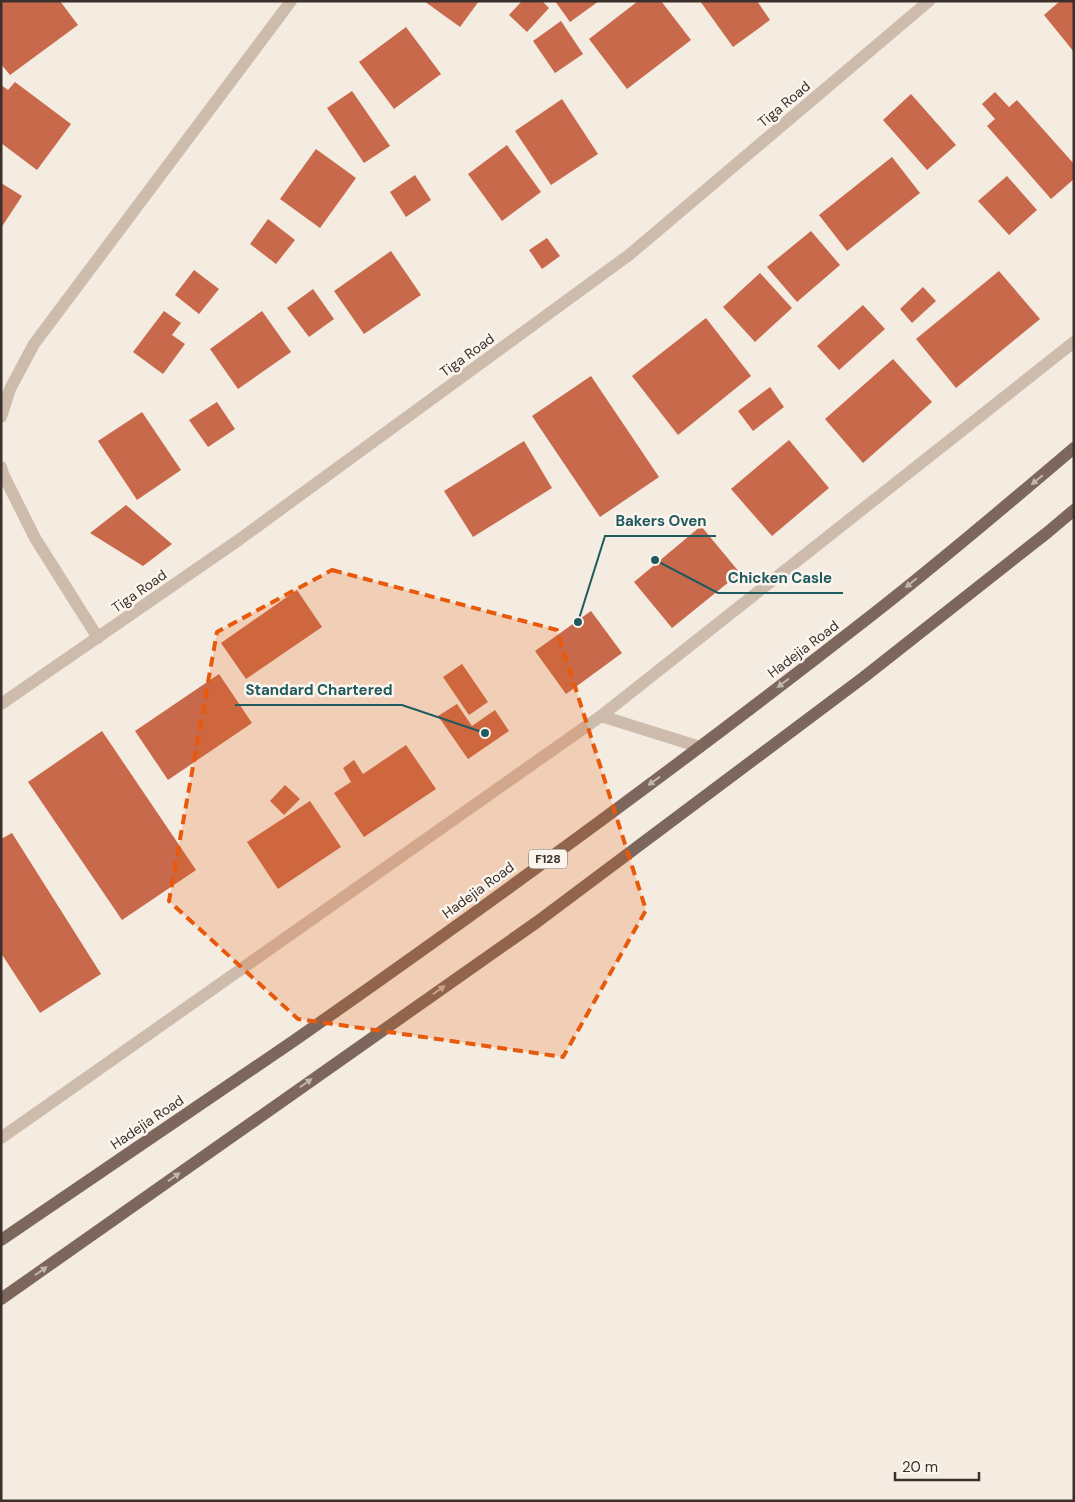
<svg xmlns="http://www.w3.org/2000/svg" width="1075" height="1502" font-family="'DM Sans',sans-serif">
  <rect width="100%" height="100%" fill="#f4ebe1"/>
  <g fill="#c8694b">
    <polygon points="1,1 60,1 78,25 10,75 1,64"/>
    <polygon points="424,1 479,1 460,27"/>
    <polygon points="522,1 542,1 549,8 527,32 509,15"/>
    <polygon points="555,1 599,1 570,22"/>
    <polygon points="638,1 661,1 691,40 627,89 589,39"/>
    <polygon points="700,1 757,1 770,20 733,47"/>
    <polygon points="1060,1 1074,1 1074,52 1044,15"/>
    <polygon points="561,21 583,54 555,73 533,41"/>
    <polygon points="406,27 441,74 394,109 359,62"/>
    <polygon points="15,82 71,124 37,170 1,143 1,85 8,90"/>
    <polygon points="352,91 390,146 364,163 327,108"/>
    <polygon points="995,92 1009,107 1017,100 1074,164 1074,179 1051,199 987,126 995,119 982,104"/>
    <polygon points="911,94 956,145 927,170 883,120"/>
    <polygon points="562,99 598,154 551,185 515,131"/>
    <polygon points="507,145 541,192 502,221 468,174"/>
    <polygon points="316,149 356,178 320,228 280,199"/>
    <polygon points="892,157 920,193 847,251 819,215"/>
    <polygon points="415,175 431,200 406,217 390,192"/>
    <polygon points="1007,176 1037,210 1009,235 978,201"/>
    <polygon points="1,183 22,196 1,228"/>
    <polygon points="268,219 295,240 276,264 250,244"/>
    <polygon points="811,231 840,265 797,302 767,267"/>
    <polygon points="547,238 560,256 542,269 529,250"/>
    <polygon points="391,251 421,295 364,334 334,291"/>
    <polygon points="194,270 219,289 199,314 175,295"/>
    <polygon points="999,271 1040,319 956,388 916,339"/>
    <polygon points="760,273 792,308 755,342 723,307"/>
    <polygon points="923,287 936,301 912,323 900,309"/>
    <polygon points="313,289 334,319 309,337 287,308"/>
    <polygon points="863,305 885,329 839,370 817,346"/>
    <polygon points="164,311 181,323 172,335 185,344 163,374 133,352"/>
    <polygon points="262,311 291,352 238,389 210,349"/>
    <polygon points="706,318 751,376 678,435 632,376"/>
    <polygon points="893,359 932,402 863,463 825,419"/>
    <polygon points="591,376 659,477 600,517 532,416"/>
    <polygon points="770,387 784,407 753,431 738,411"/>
    <polygon points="217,402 235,429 208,447 189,420"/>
    <polygon points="142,412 181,470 137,500 98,441"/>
    <polygon points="789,440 829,488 772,536 731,489"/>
    <polygon points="524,441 552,488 473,537 444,491"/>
    <polygon points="126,505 172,544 143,566 90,533"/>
    <polygon points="701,526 740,573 672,628 634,582"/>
    <polygon points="297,590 322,627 246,679 221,643"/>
    <polygon points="591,611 622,653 566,694 535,651"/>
    <polygon points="462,664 488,702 469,715 443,677"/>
    <polygon points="219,674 252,723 168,780 135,731"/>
    <polygon points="457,704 472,726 495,710 509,731 468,759 438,716"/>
    <polygon points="102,731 196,870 122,920 28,782"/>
    <polygon points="406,745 436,789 364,837 334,793 351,782 343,768 354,760 363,774"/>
    <polygon points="285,785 300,799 284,815 270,801"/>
    <polygon points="310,801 341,847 278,889 247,842"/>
    <polygon points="12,833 101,974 40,1013 1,953 1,839"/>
  </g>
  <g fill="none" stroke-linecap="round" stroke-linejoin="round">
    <g stroke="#cdbbac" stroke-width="12">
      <polyline points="601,716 700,747"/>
      <polyline points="1,1138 601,716 1074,342"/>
    </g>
    <g stroke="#cdbbac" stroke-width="12">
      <polyline points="1,417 10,389 34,344 291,1"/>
      <polyline points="1,467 3,474 35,538 98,638"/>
      <polyline points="1,704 240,539 629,255 929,1"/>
    </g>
    <g stroke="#7d675c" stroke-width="12">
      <path d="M1 1240C99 1173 197 1107 295 1040 491 903 684 762 872 615 941 561 1007 505 1074 448"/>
      <polyline points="1,1299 537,922 864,677 1048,532 1074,510"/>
    </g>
  </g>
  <defs><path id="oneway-solid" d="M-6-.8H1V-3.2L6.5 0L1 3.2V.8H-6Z" transform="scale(1.25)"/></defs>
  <g fill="#c2b5ac">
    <use href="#oneway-solid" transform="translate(1037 480) rotate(140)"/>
    <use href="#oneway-solid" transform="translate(911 583) rotate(141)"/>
    <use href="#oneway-solid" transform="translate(783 683) rotate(143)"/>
    <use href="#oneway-solid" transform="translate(654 781) rotate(144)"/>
    <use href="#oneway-solid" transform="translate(439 990) rotate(-35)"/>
    <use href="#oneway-solid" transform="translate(306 1083) rotate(-35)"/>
    <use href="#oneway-solid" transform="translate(174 1177) rotate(-35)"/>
    <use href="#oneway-solid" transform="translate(41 1271) rotate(-35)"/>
  </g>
  <path fill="#e8590c" fill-opacity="0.2" stroke="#e8590c" stroke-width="4" stroke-dasharray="10 6" stroke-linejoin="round" d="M332 570 557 630 646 910 563 1057 298 1019 169 901 217 632Z"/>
  <g text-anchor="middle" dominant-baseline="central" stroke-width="5" stroke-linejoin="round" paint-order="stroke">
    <rect fill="#fbf5ee" stroke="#756b66" stroke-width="1" x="529" y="849.5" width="38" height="19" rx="4"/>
    <g font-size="12" font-weight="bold" fill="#3b302b">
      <text x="548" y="859">F128</text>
    </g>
    <g font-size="14" fill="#3b302b" stroke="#fbf5ee">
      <text transform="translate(784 104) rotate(-40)">Tiga Road</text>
      <text transform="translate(467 355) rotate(-36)">Tiga Road</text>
      <text transform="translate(139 591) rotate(-35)">Tiga Road</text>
      <text transform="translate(803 649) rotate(-37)">Hadejia Road</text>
      <text transform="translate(478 890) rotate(-36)">Hadejia Road</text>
      <text transform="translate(147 1122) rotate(-34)">Hadejia Road</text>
    </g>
  </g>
  <path fill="none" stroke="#1f5a5e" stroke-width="2" d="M578 622L605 536H716M655 560L718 593H843M485 733L402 705H235"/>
  <g fill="#1f5a5e" stroke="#fbf5ee" stroke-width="2">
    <circle cx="578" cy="622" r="5"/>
    <circle cx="655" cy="560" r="5"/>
    <circle cx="485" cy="733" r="5"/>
  </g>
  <g font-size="15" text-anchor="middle" font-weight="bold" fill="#1f5a5e" stroke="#fbf5ee" stroke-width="5" stroke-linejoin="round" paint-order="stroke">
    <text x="661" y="526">Bakers Oven</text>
    <text x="780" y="583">Chicken Casle</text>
    <text x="319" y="695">Standard Chartered</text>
  </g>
  <rect width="1075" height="1502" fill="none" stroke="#3b302b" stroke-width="5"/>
  <path d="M895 1472v8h84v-8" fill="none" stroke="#3b302b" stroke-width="2.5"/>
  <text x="902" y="1472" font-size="15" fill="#3b302b" stroke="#fbf5ee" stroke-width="4" paint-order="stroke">20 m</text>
</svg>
